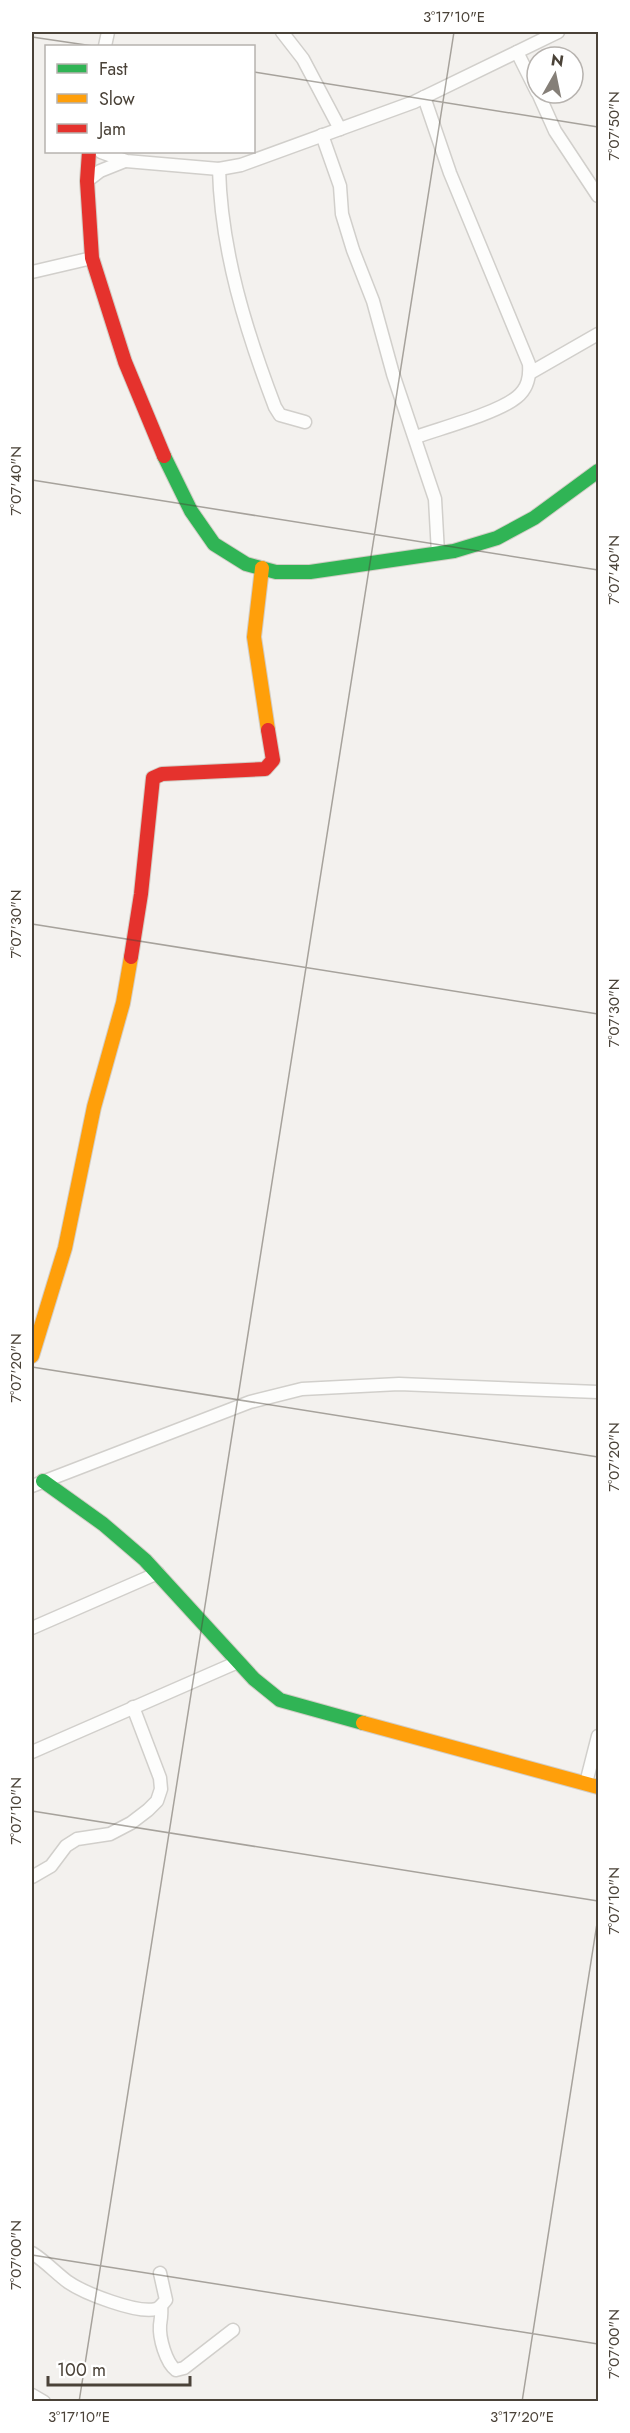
<svg xmlns="http://www.w3.org/2000/svg" width="630" height="2433" font-family="Jost,sans-serif">
  <rect width="100%" height="100%" fill="#f3f1ee"/>
  <g fill="none" stroke-linecap="round" stroke-linejoin="round">
    <defs>
      <g id="street">
        <polyline points="282,32 303,59 340,129"/>
        <polyline points="105,46 108,32"/>
        <polyline points="517,52 537,92"/>
        <polyline points="538,93 555,131 598,196"/>
        <polyline points="322,135 340,186 342,214 353,250 373,301 393,374 435,499 438,553"/>
        <polyline points="101,152 126,161 219,169 241,165 414,102 558,32"/>
        <path d="M219 169C221 251 246 331 275 407L280 415 305 422"/>
        <polyline points="87,181 100,171 125,161"/>
        <polyline points="32,272 92,258"/>
        <polyline points="530,373 598,334"/>
        <path d="M416 437C441 428 498 413 517 397 528 388 530 377 529 364L450 173 424 97"/>
        <polyline points="32,1486 250,1402 302,1389 399,1384 598,1392"/>
        <polyline points="32,1628 158,1573"/>
        <polyline points="32,1752 238,1662"/>
        <polyline points="586,1783 598,1736"/>
        <polyline points="32,1877 51,1866 66,1846 77,1839 110,1834 131,1823 148,1810 157,1801 161,1789 160,1778 133,1707"/>
        <path d="M32 2253C45 2261 56 2273 68 2282 84 2293 137 2314 156 2309 160 2308 163 2303 166 2300L160 2273"/>
        <path d="M161 2306C162 2313 161 2318 160 2325 159 2338 166 2363 176 2370L184 2368 233 2330"/>
        <polyline points="32,2395 44,2402"/>
      </g>
      <g id="fast">
        <polyline points="164,456 191,511 214,544 246,564 276,572 310,572 454,551 497,538 534,518 598,471"/>
        <polyline points="43,1481 103,1524 145,1560 254,1679 280,1700 363,1723"/>
      </g>
      <g id="slow">
        <polyline points="262,568 254,637 268,730"/>
        <polyline points="32,1356 65,1248 94,1107 123,1003 131,957"/>
        <polyline points="363,1723 598,1787"/>
      </g>
      <g id="jam">
        <polyline points="89,152 87,181 92,258 125,362 164,456"/>
        <polyline points="131,957 141,894 153,778 162,774 265,769 273,760 268,730"/>
      </g>
    </defs>
    <use href="#street" stroke="#d1cfcb" stroke-width="15"/>
    <use href="#fast" stroke="#d2cdc5" stroke-width="16"/>
    <use href="#slow" stroke="#d2cdc5" stroke-width="16"/>
    <use href="#jam" stroke="#d2cdc5" stroke-width="16"/>
    <use href="#street" stroke="#fdfdfc" stroke-width="12"/>
    <use href="#fast" stroke="#30b455" stroke-width="14"/>
    <use href="#slow" stroke="#ff9f0a" stroke-width="14"/>
    <use href="#jam" stroke="#e5322d" stroke-width="14"/>
  </g>
  <path fill="none" stroke="#4a4238" stroke-width="1.5" stroke-opacity="0.45" d="M32 37 93 46M254 72 598 127M32 480 598 570M32 924 598 1014M32 1367 598 1457M32 1811 598 1901M32 2255 598 2344M79 2402 454 32M522 2402 598 1917"/>
  <rect width="630" height="2433" fill="none" stroke="#ffffff" stroke-width="66"/>
  <rect x="45" y="45" width="210" height="108" fill="#ffffff" stroke="#b7b3af" stroke-width="1.5"/>
  <rect x="57" y="64" width="30" height="9" fill="#30b455" stroke="#b7b3af" stroke-width="1.5"/>
  <text x="99" y="75" font-size="18" fill="#4a4238">Fast</text>
  <rect x="57" y="94" width="30" height="9" fill="#ff9f0a" stroke="#b7b3af" stroke-width="1.5"/>
  <text x="99" y="105" font-size="18" fill="#4a4238">Slow</text>
  <rect x="57" y="124" width="30" height="9" fill="#e5322d" stroke="#b7b3af" stroke-width="1.5"/>
  <text x="99" y="135" font-size="18" fill="#4a4238">Jam</text>
  <g transform="translate(555 75) rotate(9)"><circle r="28" fill="#ffffff" stroke="#b7b3af" stroke-width="1.5"/>
  <path d="M0-4.5L10 22L0 15L-10 22Z" fill="#857f78"/>
  <text y="-9" font-size="16" font-weight="bold" text-anchor="middle" fill="#4a4238">N</text>
  </g>
  <path d="M48 2376v9h142v-9" fill="none" stroke="#4a4238" stroke-width="3"/>
  <text x="57" y="2376" font-size="18" fill="#4a4238" stroke="#ffffff" stroke-width="4.5" paint-order="stroke">100 m</text>
  <rect x="33" y="33" width="564" height="2367" fill="none" stroke="#4a4238" stroke-width="2"/>
  <g font-size="15" text-anchor="middle" fill="#4a4238">
    <text x="454" y="22">3°17'10"E</text>
    <text transform="translate(614 126) rotate(-90)" y="5">7°07'50"N</text>
    <text transform="translate(16 481) rotate(-90)" y="5">7°07'40"N</text>
    <text transform="translate(614 570) rotate(-90)" y="5">7°07'40"N</text>
    <text transform="translate(16 924) rotate(-90)" y="5">7°07'30"N</text>
    <text transform="translate(614 1013) rotate(-90)" y="5">7°07'30"N</text>
    <text transform="translate(16 1368) rotate(-90)" y="5">7°07'20"N</text>
    <text transform="translate(614 1457) rotate(-90)" y="5">7°07'20"N</text>
    <text transform="translate(16 1811) rotate(-90)" y="5">7°07'10"N</text>
    <text transform="translate(614 1901) rotate(-90)" y="5">7°07'10"N</text>
    <text transform="translate(16 2255) rotate(-90)" y="5">7°07'00"N</text>
    <text transform="translate(614 2344) rotate(-90)" y="5">7°07'00"N</text>
    <text x="79" y="2422">3°17'10"E</text>
    <text x="522" y="2422">3°17'20"E</text>
  </g>
</svg>
